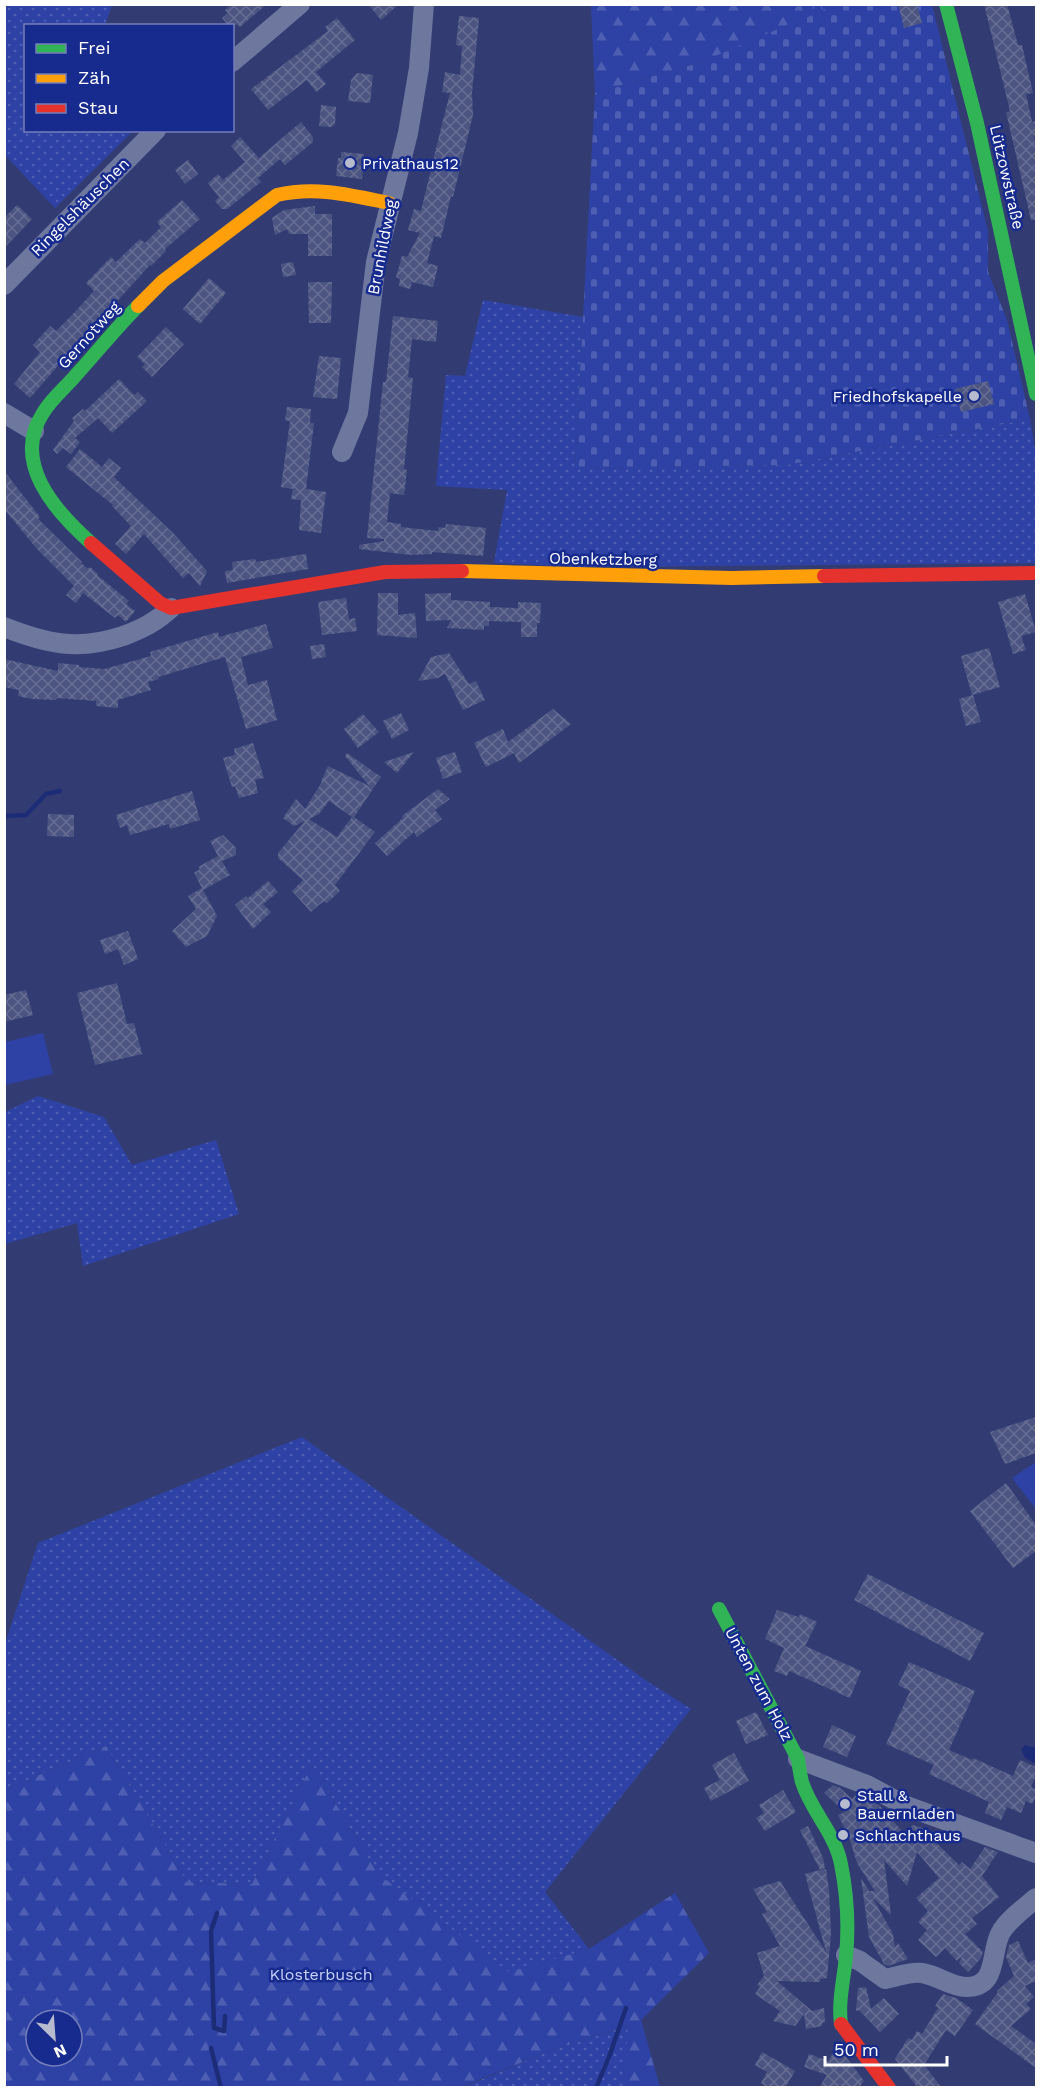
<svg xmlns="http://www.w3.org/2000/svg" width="1041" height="2092" font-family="'Work Sans',sans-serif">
  <defs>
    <pattern id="grass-dots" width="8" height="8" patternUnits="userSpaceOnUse" patternTransform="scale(1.5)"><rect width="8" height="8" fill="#2e42a6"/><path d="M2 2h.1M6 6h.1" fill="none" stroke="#4d5eb3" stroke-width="1.8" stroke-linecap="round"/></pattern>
    <pattern id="forest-firs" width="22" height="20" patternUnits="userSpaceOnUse" patternTransform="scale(1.5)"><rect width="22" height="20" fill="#2e42a6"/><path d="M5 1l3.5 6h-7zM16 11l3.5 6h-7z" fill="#4d5eb3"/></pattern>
    <pattern id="cemetery-stones" width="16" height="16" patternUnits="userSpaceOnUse" patternTransform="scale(1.5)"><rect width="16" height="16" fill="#2e42a6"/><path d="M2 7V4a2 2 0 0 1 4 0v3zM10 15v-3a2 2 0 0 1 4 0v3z" fill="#4d5eb3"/></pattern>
    <pattern id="park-crowns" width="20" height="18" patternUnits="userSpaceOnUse" patternTransform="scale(1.5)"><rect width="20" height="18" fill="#2e42a6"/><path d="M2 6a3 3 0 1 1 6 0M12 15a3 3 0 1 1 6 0" fill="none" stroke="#4d5eb3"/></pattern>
    <pattern id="building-cross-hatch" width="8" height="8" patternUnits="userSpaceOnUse" patternTransform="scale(1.5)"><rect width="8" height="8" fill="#4c5581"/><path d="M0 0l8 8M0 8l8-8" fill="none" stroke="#676e94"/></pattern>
  </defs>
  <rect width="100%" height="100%" fill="#323c73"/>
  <g fill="url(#grass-dots)">
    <polygon points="5,4 112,5 105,25 26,26 26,130 133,131 55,208 5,155"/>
    <polygon points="483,300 583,317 575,468 786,465 1030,419 1036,456 1036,563 580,567 494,563 507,490 436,486 446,375 465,376"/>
    <polygon points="38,1096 104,1117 132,1165 216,1140 239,1214 83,1266 77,1223 5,1244 5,1112"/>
    <polygon points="302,1437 647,1681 691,1709 545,1892 589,1949 509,1973 377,1873 312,1764 252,1884 187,1882 106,1746 5,1790 5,1644 38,1543"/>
    <polygon points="629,2025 623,2087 461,2088 550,2051"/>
  </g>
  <g fill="url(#forest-firs)" fill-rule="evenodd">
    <polygon points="591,5 801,5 806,18 702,62 595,93"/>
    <path d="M106 1746 187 1882 252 1884 312 1764 377 1873 509 1972 589 1949 675 1893 709 1953 641 2020 660 2087H623L628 2025 550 2051 461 2087H5V1790ZM36 2020H72V2056H36Z"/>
  </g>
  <polygon fill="url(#cemetery-stones)" points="833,5 932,5 988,231 988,272 1007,320 1030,419 786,465 575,468 595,93 702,62"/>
  <polygon fill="url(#park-crowns)" points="801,5 833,5 806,18"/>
  <g fill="#2e42a6">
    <polygon points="43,1033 53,1074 5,1085 5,1042"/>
    <polygon points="1036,1462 1036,1509 1012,1478"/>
  </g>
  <polygon fill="#1d2c76" points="1025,1745 1036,1748 1036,1764 1025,1758 1021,1749"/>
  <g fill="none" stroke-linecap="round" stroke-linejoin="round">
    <g stroke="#1d2c76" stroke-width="4.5">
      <polyline points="4,816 26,815 46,794 60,791"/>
      <polyline points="217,1913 211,1931 214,2028 224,2031 225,2016"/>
      <polyline points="211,2048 221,2088"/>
      <polyline points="596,2088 609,2057 626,2008"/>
    </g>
  </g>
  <g fill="url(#building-cross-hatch)" fill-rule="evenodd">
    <polygon points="232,4 267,4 240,27 237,24 232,28 232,26 229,26 222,18 228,13 225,10"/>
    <polygon points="368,4 399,4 381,20"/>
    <polygon points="898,4 917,4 922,23 904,28"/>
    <polygon points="984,4 1007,4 1018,45 1022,45 1033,93 1026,94 1032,122 1036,121 1036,135 1034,136 1036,151 1036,220 1031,220 1006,112 1010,111"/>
    <polygon points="459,16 479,18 472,93 473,115 453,197 451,196 441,238 434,236 427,263 438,266 433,287 412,282 410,289 399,286 400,279 396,277 402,256 407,257 420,233 408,230 414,209 421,211 441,128 450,93 442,92 445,72 460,75 462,46 456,45"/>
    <polygon points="337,18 355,40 316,72 326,84 316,92 307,80 268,110 251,89 328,31 325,27"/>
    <polygon points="357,73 373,75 370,103 348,101 351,80"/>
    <polygon points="321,105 336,107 335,124 331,127 319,126"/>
    <polygon points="301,122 313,137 313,142 285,165 280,159 258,178 261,182 227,209 222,209 215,201 219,197 208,183 218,174 223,180 245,162 231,146 240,137 259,158"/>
    <polygon points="341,152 364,154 362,179 336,176 338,158 341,158"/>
    <polygon points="188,160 198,174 185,184 175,170"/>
    <polygon points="182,200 200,219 165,249 166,251 151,266 150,265 89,332 88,331 30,398 14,384 40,352 33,345 50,326 56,331 72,315 94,291 86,283 111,257 116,262 140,239 145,243 161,227 157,222"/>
    <polygon points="17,205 32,219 4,248 4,218"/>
    <polygon points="315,206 315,214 332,214 332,256 308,256 308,234 289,234 287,229 275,235 272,218 284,210"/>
    <polygon points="293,262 296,275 283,277 281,264"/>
    <polygon points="209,278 226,293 200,324 183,309"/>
    <polygon points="308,282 332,282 331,323 309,323"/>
    <polygon points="393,316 438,321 436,342 412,339 408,377 413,378 404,469 407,470 404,495 390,493 387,522 401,524 401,527 438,531 438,527 445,528 446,524 486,528 483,556 432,552 432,554 411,555 359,549 359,545 384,541 384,539 367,538 383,382 386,382"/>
    <polygon points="166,327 184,344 152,377 142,367 145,364 137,357"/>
    <polygon points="319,356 341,358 337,399 313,397"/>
    <polygon points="119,379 134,395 138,392 147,401 112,433 98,418 75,438 80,442 71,454 63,448 57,454 53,450 74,421 72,418 83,409 85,411"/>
    <polygon points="988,381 994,404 961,412 955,389"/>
    <polygon points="287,407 311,409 310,423 314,423 306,489 326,492 321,533 299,530 301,500 291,499 293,489 281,487 290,421 285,420"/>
    <polygon points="80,449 102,467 109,458 121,468 114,477 173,533 207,571 200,586 189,573 183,578 144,534 126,554 115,544 131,526 112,506 113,505 66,467"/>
    <polygon points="4,471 40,517 38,519 82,562 81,563 88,569 90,567 98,574 97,575 129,601 126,604 135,611 126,622 118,615 115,618 83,593 76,603 66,595 74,586 37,549 4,509"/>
    <polygon points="306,554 308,569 227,583 225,571 233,570 232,562 255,559 256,562"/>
    <polygon points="378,593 398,593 398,615 415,613 417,638 377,635"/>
    <polygon points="451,593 451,600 490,602 490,607 518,608 518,602 541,603 540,623 537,623 537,637 521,637 521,622 489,621 489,626 484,626 484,630 447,628 451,620 426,621 425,594"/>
    <polygon points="1025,594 1036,632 1021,636 1026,650 1013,654 998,602"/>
    <polygon points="346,598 349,619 355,618 357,631 322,635 318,602"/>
    <polygon points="266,624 273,648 241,657 248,685 267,680 277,720 246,729 225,657 158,677 159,679 148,682 151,690 118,700 118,708 96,706 96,701 57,698 56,700 32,699 18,696 19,690 4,687 4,659 58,671 58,663 79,665 79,667 104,669 151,656 150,652 218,632 219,637"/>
    <polygon points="324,644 326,657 312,659 310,646"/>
    <polygon points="989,648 1000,687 972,695 961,656"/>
    <polygon points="449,653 469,684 476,681 485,700 463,710 445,674 438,678 418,681 431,657"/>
    <polygon points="973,695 981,722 966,726 959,699"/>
    <polygon points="553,709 571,724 519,763 514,753 486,767 474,743 503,729 508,742"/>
    <polygon points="401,713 409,730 392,739 383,721"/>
    <polygon points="363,714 379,732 358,748 344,729"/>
    <polygon points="253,743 264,778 255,780 258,793 239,798 235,786 232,787 223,758 235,755 234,749"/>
    <polygon points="414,752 397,773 384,762"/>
    <polygon points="455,752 462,772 443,779 436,758"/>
    <path d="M347 753 381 777 354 817 375 832 335 885 340 891 327 903 325 901 320 904 311 912 292 891 303 880 278 858V853L305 821 294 826 283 818 296 799 305 809 322 782H321L328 766 369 786 345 756ZM329 801 352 817 337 837 309 819 319 814Z"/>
    <polygon points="438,789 450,799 435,810 442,819 417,837 414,832 387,856 375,843 403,818 402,816"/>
    <polygon points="192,791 200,820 170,829 169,824 130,835 127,825 120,828 116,815"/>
    <polygon points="48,814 74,815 74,837 47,836"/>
    <polygon points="223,835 236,848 236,855 222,861 230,875 203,890 194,873 200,869 198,867 218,856 210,841"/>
    <polygon points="268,881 278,892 263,904 271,912 253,929 235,905 246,896 248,898"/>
    <polygon points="202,888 217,916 207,936 186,947 172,931 196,909 188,896"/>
    <polygon points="128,931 138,959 124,965 118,949 105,954 100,940"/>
    <polygon points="117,983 127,1024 134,1023 142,1054 95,1065 77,993"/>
    <polygon points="26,990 33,1015 4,1022 4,995"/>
    <polygon points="1036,1417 1036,1453 1005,1464 990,1432"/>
    <polygon points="1006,1483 1036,1525 1036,1551 1013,1568 970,1511"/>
    <polygon points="868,1574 984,1633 970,1661 854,1600"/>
    <polygon points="777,1610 799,1617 800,1614 817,1622 805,1646 861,1671 850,1698 789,1671 787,1676 774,1671 784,1648 765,1639"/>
    <polygon points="909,1662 975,1691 949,1750 972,1760 973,1758 1013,1776 1020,1760 1036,1767 1036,1775 1031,1787 1036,1790 1036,1796 1032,1804 1026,1801 1021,1813 1007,1807 1001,1820 985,1813 989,1802 929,1774 934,1765 886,1744 910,1691 898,1685"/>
    <polygon points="756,1712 768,1735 746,1744 736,1721"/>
    <polygon points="832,1725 856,1736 847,1757 823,1747"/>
    <polygon points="734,1753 749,1781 711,1801 704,1788 720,1780 712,1765"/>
    <polygon points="833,1785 840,1788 852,1799 857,1794 879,1805 908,1838 912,1825 926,1829 925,1832 959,1865 962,1862 970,1869 985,1847 998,1852 982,1876 999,1897 972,1918 977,1924 965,1934 983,1952 981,1958 968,1972 959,1963 962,1956 957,1961 945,1948 936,1957 918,1940 927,1930 918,1922 928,1911 916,1898 939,1878 917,1852 907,1886 884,1860 891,1915 872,1897 893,1934 895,1947 898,1943 908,1959 888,1966 884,1964 869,1937 861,1878 869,1891 875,1891 857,1863 849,1837 838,1815 845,1812 824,1793"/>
    <polygon points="783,1790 796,1812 765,1831 756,1818 764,1813 759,1805"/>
    <polygon points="808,1826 823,1858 825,1868 821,1870 826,1869 829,1889 831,1934 827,1978 820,1979 820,1982 777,1981 812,2011 824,2008 825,2022 822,2023 822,2026 806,2029 804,2014 795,2026 773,2021 780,2011 755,1994 760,1987 757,1985 764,1976 757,1953 780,1946 762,1914 767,1912 753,1889 780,1881 826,1952 805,1874 820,1870 800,1830"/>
    <polygon points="1018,1941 1028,1963 1036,1959 1036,1981 1025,1986 1034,1997 1026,2004 1031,2009 1011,2026 1036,2044 1036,2068 975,2024 998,1992 997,1991 1014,1976 1006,1957 1009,1945"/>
    <polygon points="866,1987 871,2009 884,1998 899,2014 880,2032 859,2010 856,2011 858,1988"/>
    <polygon points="943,1994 956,1998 973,2010 955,2036 946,2030 924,2065 942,2088 918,2088 895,2059 908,2038 912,2040 917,2031 922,2034 938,2008 935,2006"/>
    <polygon points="835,2050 846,2057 864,2081 859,2088 819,2088 827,2075 804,2067 809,2054 828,2061"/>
    <polygon points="762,2052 795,2071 785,2088 768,2088 761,2083 767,2072 755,2065"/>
  </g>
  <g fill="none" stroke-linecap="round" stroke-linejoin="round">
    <g stroke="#6e779e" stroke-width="20">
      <polyline points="232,62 300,4"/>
      <polyline points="4,285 156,130"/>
      <polyline points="4,413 34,431"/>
      <polyline points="342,452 358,413 376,262 408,133 419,68 424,4"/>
      <path d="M4 627C47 644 78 651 123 636 142 629 156 622 171 608"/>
      <polyline points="798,1759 867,1785 906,1806 1036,1853"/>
      <path d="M846 1955 860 1961 885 1979C898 1977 909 1971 922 1973 937 1975 951 1987 966 1987 998 1987 990 1955 1000 1934 1007 1920 1025 1908 1036 1898"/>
    </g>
    <g stroke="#30b455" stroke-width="14">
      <polyline points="946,4 977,123 1036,394"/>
      <path d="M91 543C55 511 11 462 43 413 51 399 66 387 76 375 97 352 117 327 138 306"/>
      <path d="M719 1609 798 1759C799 1766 800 1774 802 1782 811 1811 835 1833 841 1864 847 1894 849 1925 846 1956 844 1979 838 2001 841 2024"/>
    </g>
    <g stroke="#ff9f0a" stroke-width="14">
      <path d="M138 306 163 281 277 195C315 186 351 195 389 203"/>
      <polyline points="462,571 732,578 824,576"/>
    </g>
    <g stroke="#e5322d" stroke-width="14">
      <polyline points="91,543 160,603 171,608 385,572 462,571"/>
      <polyline points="824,576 1036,573"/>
      <polyline points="841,2024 889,2088"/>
    </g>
  </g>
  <g fill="#b7bbce" stroke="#172a8e" stroke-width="2">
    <circle cx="350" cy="163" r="6"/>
    <circle cx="974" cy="396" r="6"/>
    <circle cx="845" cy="1804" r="6"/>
    <circle cx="843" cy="1835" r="6"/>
  </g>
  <g text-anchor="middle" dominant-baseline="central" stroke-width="5" stroke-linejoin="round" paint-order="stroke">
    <g font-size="16" fill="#fff" stroke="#172a8e" text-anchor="start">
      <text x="362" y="163">Privathaus12</text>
      <text x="962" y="396" text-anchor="end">Friedhofskapelle</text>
      <text x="857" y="1795">Stall &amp;<tspan x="857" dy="18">Bauernladen</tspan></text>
      <text x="855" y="1835">Schlachthaus</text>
    </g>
    <g font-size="16" fill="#fff" stroke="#172a8e">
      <text transform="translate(1007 177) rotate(77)">Lützowstraße</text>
      <text transform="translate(80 207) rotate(-45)">Ringelshäuschen</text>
      <text transform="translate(382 247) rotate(-79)">Brunhildweg</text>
      <text transform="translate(89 335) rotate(-48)">Gernotweg</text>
      <text transform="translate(603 559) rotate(1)">Obenketzberg</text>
      <text transform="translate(759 1684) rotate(62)">Unten zum Holz</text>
    </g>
    <g font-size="16" fill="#c8d1fb" stroke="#172a8e">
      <text x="321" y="1974">Klosterbusch</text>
    </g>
  </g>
  <rect width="1041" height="2092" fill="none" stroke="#ffffff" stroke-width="12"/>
  <rect x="24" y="24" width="210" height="108" fill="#172a8e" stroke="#747fbb" stroke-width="1.5"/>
  <rect x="36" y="44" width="30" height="9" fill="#30b455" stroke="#747fbb" stroke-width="1.5"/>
  <text x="78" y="54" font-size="18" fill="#ffffff">Frei</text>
  <rect x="36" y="74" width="30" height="9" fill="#ff9f0a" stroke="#747fbb" stroke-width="1.5"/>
  <text x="78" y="84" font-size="18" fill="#ffffff">Zäh</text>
  <rect x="36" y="104" width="30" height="9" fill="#e5322d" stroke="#747fbb" stroke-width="1.5"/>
  <text x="78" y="114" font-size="18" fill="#ffffff">Stau</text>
  <g transform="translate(54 2038) rotate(155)"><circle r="28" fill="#172a8e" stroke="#747fbb" stroke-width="1.5"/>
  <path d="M0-4.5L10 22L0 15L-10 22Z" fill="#b7bbce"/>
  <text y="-9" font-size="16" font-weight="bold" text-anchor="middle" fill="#ffffff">N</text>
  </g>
  <path d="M825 2056v9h122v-9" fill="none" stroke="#ffffff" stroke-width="3"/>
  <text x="834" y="2056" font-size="18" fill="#ffffff" stroke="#172a8e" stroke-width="4.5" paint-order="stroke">50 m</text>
</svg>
